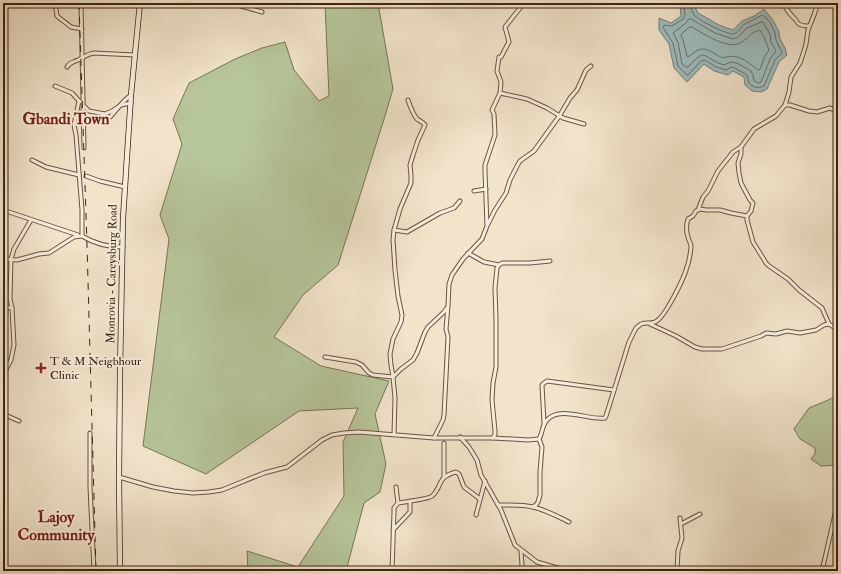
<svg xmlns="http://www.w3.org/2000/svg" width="841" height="574" font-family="'IM FELL Double Pica',serif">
  <rect width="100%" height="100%" fill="#f1e4cb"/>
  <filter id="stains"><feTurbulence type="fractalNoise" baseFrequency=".005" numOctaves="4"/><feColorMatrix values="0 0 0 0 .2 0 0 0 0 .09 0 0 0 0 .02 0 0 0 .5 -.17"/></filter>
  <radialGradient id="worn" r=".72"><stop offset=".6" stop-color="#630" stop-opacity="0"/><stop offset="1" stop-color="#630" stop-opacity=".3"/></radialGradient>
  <g fill="#b6c59a" stroke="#7a7456">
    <polygon points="325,3 378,3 393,89 385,116 338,265 303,295 274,337 321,366 389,381 375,414 386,464 380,492 364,503 346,571 248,571 247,551 298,567 344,496 343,442 358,408 299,411 206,474 143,446 169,239 160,215 182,144 173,119 189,83 235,59 262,48 285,42 294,70 319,101 329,96"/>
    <polygon points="838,395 838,465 821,466 811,459 815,454 815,448 800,439 794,429 809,408 826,401"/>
  </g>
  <polygon fill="#9cbdbe" stroke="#76807a" points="679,3 693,3 698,13 719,25 733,30 742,21 754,16 764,9 773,20 779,32 780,39 785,48 787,55 779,62 767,89 761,92 752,91 745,85 744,77 733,71 728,75 714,71 704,64 687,82 674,68 669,44 659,30 659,18 671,23 681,16 680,5"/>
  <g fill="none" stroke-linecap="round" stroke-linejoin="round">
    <g stroke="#6d7068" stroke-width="1">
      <path d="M683 3 685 15 683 19 672 26H670L665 25 663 27 664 29 673 43 678 66 686 74 688 75 701 61 705 60 716 67 726 70 731 67 735 68 747 75 749 83C753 87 758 89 764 86L775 60 782 53 776 40 775 33 770 22 764 16 762 15C756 19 750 21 745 24 741 26 738 34 733 34 726 34 698 20 694 15 692 11 690 7 690 3"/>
      <polygon points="689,19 691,19 715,33 733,39 738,37 747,28 761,22 763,22 770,34 771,42 776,51 770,59 761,82 759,83 754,81 753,75 751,71 737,63 731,62 724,65 718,63 706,56 702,55 698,57 688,67 686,67 682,64 678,42 673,33 686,23"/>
      <path d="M690 27H692C704 34 729 51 742 42 750 37 749 33 760 30L764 37 769 50 765 56 760 69 758 70C746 61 739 53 723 58 714 55 707 45 696 51 693 53 691 55 688 57L687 56 683 40 681 35Z"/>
    </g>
    <defs>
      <g id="minor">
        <path d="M55 3 57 16C59 18 70 26 71 27 75 28 78 28 82 29"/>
        <polyline points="81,3 84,148"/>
        <polyline points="230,3 262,12"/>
        <path d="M784 3C786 10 790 14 795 19 796 20 798 24 799 24 802 26 806 26 809 26"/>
        <polyline points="818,3 814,15 808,30 806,44 804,51 800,63 791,77 789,92 785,105 776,116 754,129 741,147 741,154 738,163 739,173 741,183 750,200 753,203 751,211 747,216 747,220 753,242 763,258 766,263 769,266 788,279 799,290 822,308 829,324 838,330"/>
        <polyline points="613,4 615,3"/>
        <polyline points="501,57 509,42 505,27 524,3"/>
        <path d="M67 67C71 61 72 63 78 60 85 57 86 54 94 53L135 55"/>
        <polyline points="55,86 72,93 80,102"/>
        <polyline points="500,93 527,99 547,108 563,118 584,124"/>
        <path d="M79 101 74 125 76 135 82 210V236C95 244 108 247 123 247"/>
        <polyline points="785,105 790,105 809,111 817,112 830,108 838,112"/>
        <polyline points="84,106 89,111 105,114 112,111 121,105 131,103"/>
        <polyline points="84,125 92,120 96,119 102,119 110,117 124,101 131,95"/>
        <polyline points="32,160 46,167 79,175"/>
        <polyline points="86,176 100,181 125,187"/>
        <polyline points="474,191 486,189"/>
        <polyline points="3,210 78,235"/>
        <polyline points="698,210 703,197 708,191 718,171 733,152 741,147"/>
        <polyline points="488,224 495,210 506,193 510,180 517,166 520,161 534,151 560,115 570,98 577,90 586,70 591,66"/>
        <polyline points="394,230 407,232 440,213 454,208 460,201"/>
        <polyline points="468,253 484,262 499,265"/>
        <polyline points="3,259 17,260 39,254 49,253 74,237 82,236"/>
        <polyline points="3,307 12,308"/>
        <polyline points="650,324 676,336 695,347 702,349 722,349 761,336 766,333 776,334 787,331 800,333 816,330 824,325 829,324"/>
        <polyline points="325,357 356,362 362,365 369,373 373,375 393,377 401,369 413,360 417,353 425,332 428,327 444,312 447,308"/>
        <polyline points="3,375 11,360 14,345 12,308 10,299 11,259 14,249 31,220"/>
        <polyline points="3,414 19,421"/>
        <polyline points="544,423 542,385 544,383 547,381 614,390"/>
        <polyline points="90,433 90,487 94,571"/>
        <path d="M394 435 395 398 393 377 391 365 390 354 393 339 401 322 402 315 398 296 395 270 393 240 394 230 400 209 411 183V176L410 165 413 155 418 140 425 125C423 122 420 121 417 119 413 114 410 106 408 100"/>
        <polyline points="460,437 469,447 477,460 481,475 501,510 515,545 537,562 568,571"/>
        <polyline points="434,438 443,420 444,415 448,337 446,329 448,306 449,284 452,275 463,259 482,239 487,226 485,171 485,165 495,135 494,114 492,110 500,93 501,82 497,71 499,57"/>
        <polyline points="493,438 495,434 495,431 492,400 493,383 496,367 496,319 495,288 497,268 499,265 502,263 530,263 550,261"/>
        <polyline points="444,443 444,477"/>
        <path d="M119 477 153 487 174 491 193 493 209 492 222 490 264 473 287 467 322 440 332 435 344 433 359 432 434 438H493L528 440 539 439C543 433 541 427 547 420 560 405 590 421 605 418L606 416 629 342 636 328 641 324C646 322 651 324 655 322 665 318 684 278 687 267 689 262 691 251 691 246 691 243 688 240 688 237 686 231 686 225 688 219L693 216 696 211 700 209 706 210H720L731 213 747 216"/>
        <polyline points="396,487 398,503"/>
        <path d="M498 505C510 505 522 504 533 507 546 510 557 516 569 522"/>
        <polyline points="532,507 536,505 538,502 540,495 540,472 542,447 539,439"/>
        <polyline points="476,515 485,481"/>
        <polyline points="681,524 700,514"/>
        <polyline points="393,530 410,512 410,501"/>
        <path d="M392 571 394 512V508L398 503C404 502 429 499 432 496 435 494 436 491 438 488 442 478 445 475 456 472L459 474 464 487 480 499"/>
        <polyline points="520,571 522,565 521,551"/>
        <polyline points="677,571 678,551 682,538 680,518"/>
        <polyline points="822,571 838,501"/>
      </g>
      <polyline id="secondary" points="120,571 119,477 120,372 123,218 131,95 140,3"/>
    </defs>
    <use href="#minor" stroke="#6b5441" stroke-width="5"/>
    <use href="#secondary" stroke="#3e2413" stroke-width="6"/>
    <use href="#minor" stroke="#f6eddd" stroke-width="3"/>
    <use href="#secondary" stroke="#f6eddd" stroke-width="4.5"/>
    <polyline stroke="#3e2413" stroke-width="1" stroke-dasharray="7 7" stroke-linecap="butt" points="79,3 87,245 96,571"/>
  </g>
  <path fill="#8f2418" stroke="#f6eddd" stroke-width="1.5" d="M39 362h4v4h4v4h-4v4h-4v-4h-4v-4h4z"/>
  <g text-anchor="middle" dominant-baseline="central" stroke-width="4" stroke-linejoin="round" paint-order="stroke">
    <g font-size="12" fill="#3e2413" stroke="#f6eddd">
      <text transform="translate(112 274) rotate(-89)">Monrovia - Careysburg Road</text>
    </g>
    <g font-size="12" fill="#3e2413" stroke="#f6eddd" text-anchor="start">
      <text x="50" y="361">T &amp; M Neigbhour<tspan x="50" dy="14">Clinic</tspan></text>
    </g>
    <g font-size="16" font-weight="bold" fill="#7a1f14" stroke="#f6eddd">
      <text x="66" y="119">Gbandi Town</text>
      <text x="56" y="517">Lajoy<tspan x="56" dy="18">Community</tspan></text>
    </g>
  </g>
  <rect width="841" height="574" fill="none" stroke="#f1e4cb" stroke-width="16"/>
  <rect x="4" y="4" width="833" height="566" fill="none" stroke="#3e2413" stroke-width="2"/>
  <rect x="8" y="8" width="825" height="558" fill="none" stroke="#3e2413"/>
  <rect width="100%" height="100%" filter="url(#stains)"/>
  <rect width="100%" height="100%" fill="url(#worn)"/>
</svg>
